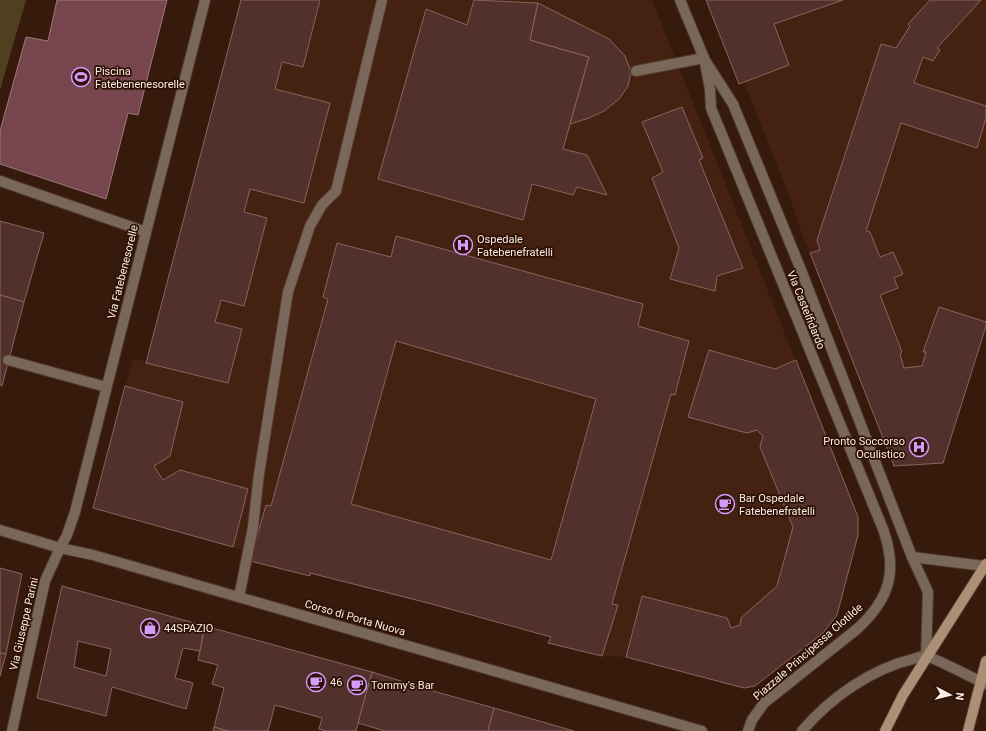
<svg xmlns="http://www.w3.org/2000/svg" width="986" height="731" font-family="Roboto,sans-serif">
  <rect width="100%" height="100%" fill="#361b0d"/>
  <g fill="#442110">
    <polygon points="241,0 652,0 858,517 858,535 837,615 823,633 755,686 744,688 626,657 602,656 548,643 550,636 310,573 310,576 250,561 245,551 233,547 93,508 125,386 134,358 146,362"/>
    <polygon points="843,0 986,0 986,326 943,463 894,466 802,234 792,203 744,82 774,24"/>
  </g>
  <polygon fill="#504020" points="0,0 26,0 0,90"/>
  <polygon fill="#77454e" stroke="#9f777c" points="57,0 167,0 138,115 128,113 106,199 0,164 0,131 26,37 48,41"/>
  <g fill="#52302c" stroke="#8a645f" fill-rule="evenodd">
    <polygon points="241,0 320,0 303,67 282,62 275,89 330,103 304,203 250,189 244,212 267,218 244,306 221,300 215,322 242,329 228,383 146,363"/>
    <polygon points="474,0 538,3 530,40 589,57 563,149 587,155 607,195 577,187 573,195 532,184 523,220 378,179 426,9 467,25"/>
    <polygon points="706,0 843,0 774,24 789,65 739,84"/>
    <polygon points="930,0 981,0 937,48 940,50 933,61 923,57 914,83 986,106 986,118 977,148 901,123 866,231 870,232 880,257 893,252 903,274 894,278 898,288 880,295 902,352 900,354 904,368 922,366 926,352 923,352 939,307 986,322 986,326 943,463 894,466 810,253 820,250 817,240 881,44 896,48 910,26 908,24"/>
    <polygon points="538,3 609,39 625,56 631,72 628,86 619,99 604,111 589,118 570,124 589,57 530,40"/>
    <polygon points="682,107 703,158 699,160 743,268 717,276 715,291 670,279 679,248 652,178 663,172 642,122"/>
    <polygon points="0,221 44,233 24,302 0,295"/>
    <path d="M396 236 643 304 638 326 689 341 675 395 671 394 612 604 618 605 602 656 548 643 551 637 432 604 310 573V576L250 561 266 505 271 506 328 299 323 297 337 243 391 257ZM396 341 596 399 551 560 351 504Z"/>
    <polygon points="0,295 24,302 2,386 0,385"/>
    <polygon points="709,350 775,369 796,360 858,517 858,535 837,615 823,633 755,686 744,688 626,657 642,596 727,618 731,628 740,625 741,618 777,586 793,527 760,447 763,436 757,430 747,433 688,417"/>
    <polygon points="125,386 183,402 170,456 154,466 163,480 180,470 248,489 233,547 93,508"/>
    <polygon points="0,568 22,574 6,654 0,653"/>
    <path d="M62 586 205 626 200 651 183 648 175 678 193 683 186 709 112 687 106 716 37 698ZM78 641 111 649 106 676 74 667Z"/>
    <polygon points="205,626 372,672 356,731 326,731 319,729 322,718 275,705 268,731 228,731 214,727 224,688 212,684 218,665 198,660"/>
    <polygon points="0,653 6,654 0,676"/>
    <polygon points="372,672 433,691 494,708 488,731 385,731 358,723"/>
    <polygon points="494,708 574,731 488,731"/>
    <polygon points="214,727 228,731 213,731"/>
  </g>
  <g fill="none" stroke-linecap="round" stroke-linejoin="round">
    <defs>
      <g id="lane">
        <polyline points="636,71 704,58"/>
        <polyline points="0,181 146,232"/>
        <polyline points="8,360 106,387"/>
        <polyline points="239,597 253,527 259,474 288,292 310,226 322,205 336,191 382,0"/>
      </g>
      <g id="street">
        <path d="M680 0 704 58 710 89 711 108 883 529C898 571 890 599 857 629L764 703 752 720 748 731"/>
        <polyline points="706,62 733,104 801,270 912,557 928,592 926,656"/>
        <polyline points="0,530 60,548 93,555 702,731"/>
        <polyline points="912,557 984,566"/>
        <polyline points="12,731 45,581 60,548 67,535 75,512 205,0"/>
        <path d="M802 731C830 698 871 669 913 659 917 658 921 656 925 656 932 656 976 680 986 684"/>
      </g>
      <g id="secondary">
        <polyline points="885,731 903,695 986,564"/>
        <polyline points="968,731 986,661"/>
      </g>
    </defs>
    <use href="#lane" stroke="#52382b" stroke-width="12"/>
    <use href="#street" stroke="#52382b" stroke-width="12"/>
    <use href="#secondary" stroke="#52382b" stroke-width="12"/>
    <use href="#lane" stroke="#796859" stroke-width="10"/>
    <use href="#street" stroke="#796859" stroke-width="10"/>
    <use href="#secondary" stroke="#aa9077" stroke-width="10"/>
  </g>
  <defs>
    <symbol id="stadium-ring" viewBox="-11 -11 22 22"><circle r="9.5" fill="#2c1104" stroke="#d69bfa" stroke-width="1.5"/><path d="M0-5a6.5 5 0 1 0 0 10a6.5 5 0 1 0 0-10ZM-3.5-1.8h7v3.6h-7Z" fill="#d69bfa"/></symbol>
    <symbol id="hospital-ring" viewBox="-11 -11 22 22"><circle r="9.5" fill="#2c1104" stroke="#d69bfa" stroke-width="1.5"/><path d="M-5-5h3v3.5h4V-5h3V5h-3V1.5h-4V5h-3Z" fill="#d69bfa"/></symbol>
    <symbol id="cafe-ring" viewBox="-11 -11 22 22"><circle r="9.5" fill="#2c1104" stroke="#d69bfa" stroke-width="1.5"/><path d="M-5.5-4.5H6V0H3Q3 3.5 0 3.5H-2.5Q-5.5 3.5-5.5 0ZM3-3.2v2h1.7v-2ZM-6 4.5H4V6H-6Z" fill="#d69bfa"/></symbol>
    <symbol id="shop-ring" viewBox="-11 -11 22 22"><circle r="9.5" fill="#2c1104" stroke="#d69bfa" stroke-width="1.5"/><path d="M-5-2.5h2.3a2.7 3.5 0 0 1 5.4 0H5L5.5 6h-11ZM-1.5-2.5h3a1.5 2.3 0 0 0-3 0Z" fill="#d69bfa"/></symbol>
  </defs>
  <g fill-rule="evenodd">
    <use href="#stadium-ring" x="70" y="66" width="22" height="22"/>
    <use href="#hospital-ring" x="452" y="234" width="22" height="22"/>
    <use href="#hospital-ring" x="908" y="436" width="22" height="22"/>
    <use href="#cafe-ring" x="714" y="493" width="22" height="22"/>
    <use href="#shop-ring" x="139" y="617" width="22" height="22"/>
    <use href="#cafe-ring" x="305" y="671" width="22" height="22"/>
    <use href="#cafe-ring" x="346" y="674" width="22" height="22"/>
  </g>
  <g text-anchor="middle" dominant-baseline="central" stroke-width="3.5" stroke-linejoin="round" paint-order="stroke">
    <g font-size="11" fill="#fdede6" stroke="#2c1104" text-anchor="start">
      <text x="95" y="71">Piscina<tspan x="95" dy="13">Fatebenenesorelle</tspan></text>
      <text x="477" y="239">Ospedale<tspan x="477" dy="13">Fatebenefratelli</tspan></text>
      <text x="905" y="441" text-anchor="end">Pronto Soccorso<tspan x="905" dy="13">Oculistico</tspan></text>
      <text x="739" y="498">Bar Ospedale<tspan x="739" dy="13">Fatebenefratelli</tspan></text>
      <text x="164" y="628">44SPAZIO</text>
      <text x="330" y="682">46</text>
      <text x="371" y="685">Tommy's Bar</text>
    </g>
    <g font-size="11" fill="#fdede6" stroke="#2c1104">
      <text transform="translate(123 272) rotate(-76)">Via Fatebenesorelle</text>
      <text transform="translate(806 310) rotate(68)">Via Castelfidardo</text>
      <text transform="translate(355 618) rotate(16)">Corso di Porta Nuova</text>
      <text transform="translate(24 624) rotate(-77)">Via Giuseppe Parini</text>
      <text transform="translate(808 652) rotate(-41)">Piazzale Principessa Clotilde</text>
    </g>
  </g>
  <g transform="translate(950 695) rotate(97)" stroke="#2c1104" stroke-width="3" paint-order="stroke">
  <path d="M0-3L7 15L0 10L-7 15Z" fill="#fdede6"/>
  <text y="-6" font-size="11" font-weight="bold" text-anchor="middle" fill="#fdede6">N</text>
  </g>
</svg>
